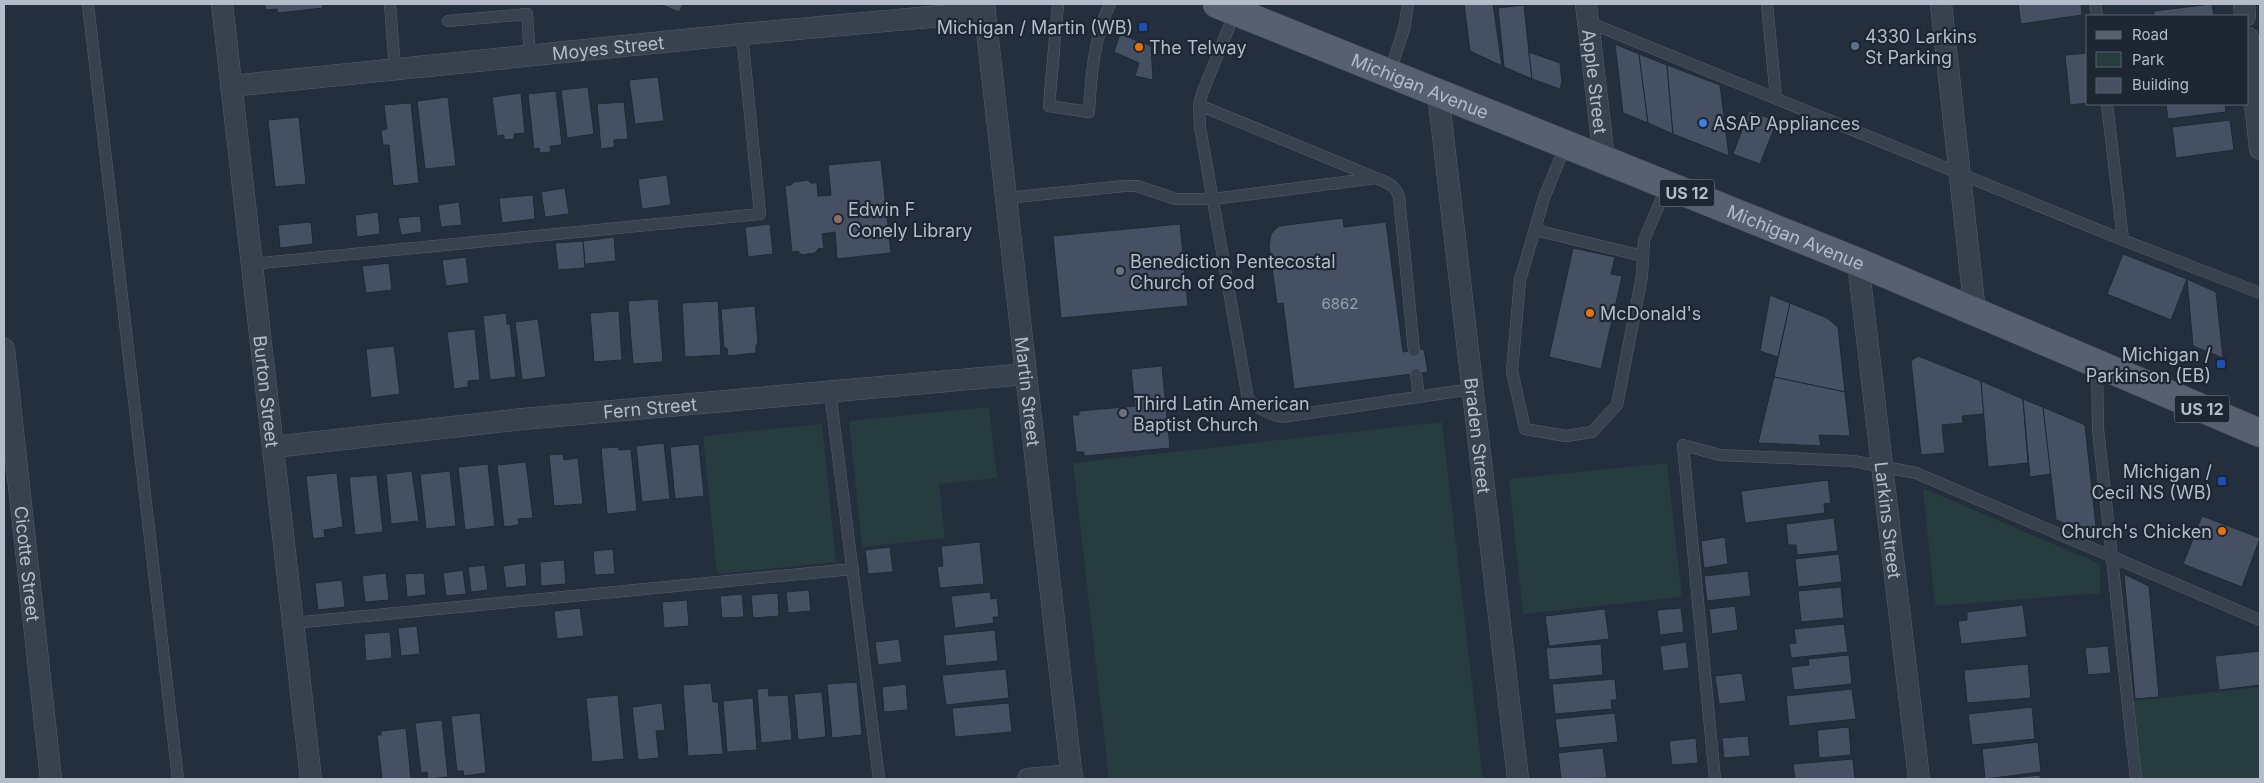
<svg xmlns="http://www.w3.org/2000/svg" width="2264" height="783" font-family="Inter,sans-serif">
  <rect width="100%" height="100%" fill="#242f3e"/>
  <g fill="#263c3f">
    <polygon points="989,407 997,478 939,484 945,538 862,547 849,421"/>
    <polygon points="1442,422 1483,779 1109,779 1073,463"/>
    <polygon points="822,424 836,562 717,574 703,436"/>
    <polygon points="1667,463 1682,597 1523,614 1509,479"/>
    <polygon points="1923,488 2100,564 2100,593 1935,606"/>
    <polygon points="2260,687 2260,779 2142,779 2133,701"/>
  </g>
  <g fill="#455162" stroke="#1f2835">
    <polygon points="265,4 322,4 323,8 278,13 277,9 265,10"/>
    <polygon points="660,4 683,4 679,12"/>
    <polygon points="1464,4 1493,4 1502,66 1470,51"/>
    <polygon points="2018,4 2081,4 2082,15 2021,24"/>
    <polygon points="2212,4 2214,16 2154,16 2154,11"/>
    <polygon points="1524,5 1529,52 1532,79 1504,67 1498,8"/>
    <polygon points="1120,34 1151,46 1153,80 1135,76 1139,63 1114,52"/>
    <polygon points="1615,44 1639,54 1648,123 1623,113"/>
    <polygon points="1529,52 1560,63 1562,82 1560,89 1532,79"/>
    <polygon points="2088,53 2088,103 2070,105 2065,55"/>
    <polygon points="1639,54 1667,65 1673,134 1648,123"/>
    <polygon points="1667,65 1720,85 1729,156 1673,134"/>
    <polygon points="658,77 664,121 635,124 629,80"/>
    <polygon points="588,87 594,134 567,138 561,90"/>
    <polygon points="556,91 562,145 550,146 551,152 540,153 539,148 534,149 528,94"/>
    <polygon points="521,93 525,133 514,134 514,139 504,140 504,135 497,136 492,97"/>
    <polygon points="448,97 456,166 425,169 417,101"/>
    <polygon points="624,102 628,139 614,140 614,147 601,149 597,104"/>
    <polygon points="411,103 419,183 393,186 389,145 383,145 381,130 387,129 384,105"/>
    <polygon points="2166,104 2225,104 2226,112 2168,119"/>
    <polygon points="1749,111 1777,121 1760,164 1733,154"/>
    <polygon points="299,117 306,184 275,187 268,120"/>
    <polygon points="2230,120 2234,150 2176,158 2172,127"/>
    <polygon points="881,160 891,253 837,259 835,232 822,234 824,248 818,249 815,253 802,255 798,251 792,252 785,186 791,185 794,182 808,180 811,183 817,183 818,196 831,195 828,165"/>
    <polygon points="667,175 671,205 642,209 638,179"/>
    <polygon points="565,188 569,214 545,217 541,192"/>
    <polygon points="533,195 535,219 502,223 499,198"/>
    <polygon points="459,202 462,225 441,227 438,205"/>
    <polygon points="378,212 380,234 357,237 355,215"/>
    <polygon points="420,216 422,232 401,235 398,218"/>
    <polygon points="1343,218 1344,227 1386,222 1403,352 1424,349 1428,372 1294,389 1283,303 1277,304 1269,246 1270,239 1271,234 1279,226"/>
    <polygon points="311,222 313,244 280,248 278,225"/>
    <polygon points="770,224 773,254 748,257 745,227"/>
    <polygon points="1180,224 1188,306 1061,318 1053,236"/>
    <polygon points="614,237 616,261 585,264 583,241"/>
    <polygon points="583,241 585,268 558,270 555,243"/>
    <polygon points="1573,248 1615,257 1611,274 1622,276 1601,369 1549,357"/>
    <polygon points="2123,254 2187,279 2171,320 2107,294"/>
    <polygon points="466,257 469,283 446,286 442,260"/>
    <polygon points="389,263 392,290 366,293 362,266"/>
    <polygon points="2187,279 2216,292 2223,358 2193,346"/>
    <polygon points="1770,295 1790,303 1778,357 1760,351"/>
    <polygon points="658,299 663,362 633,364 628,301"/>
    <polygon points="718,301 721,355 685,357 682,303"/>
    <polygon points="1790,303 1827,318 1838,327 1845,392 1774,377"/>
    <polygon points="755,306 758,345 756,345 756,353 728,356 727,348 724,348 721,309"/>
    <polygon points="619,311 622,360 594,362 590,313"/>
    <polygon points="506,313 507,324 510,324 516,377 490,380 483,316"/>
    <polygon points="538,319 546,377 522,380 515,322"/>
    <polygon points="475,329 480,380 468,381 468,387 454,389 447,332"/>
    <polygon points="394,346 400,394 371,398 366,349"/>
    <polygon points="1918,356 1981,381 1984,414 1962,416 1963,423 1942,425 1945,453 1921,455 1911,361"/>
    <polygon points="1162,366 1170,448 1084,456 1084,452 1076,452 1072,415 1079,415 1079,411 1135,406 1131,369"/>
    <polygon points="1774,377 1845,392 1850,436 1819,435 1821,446 1758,443"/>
    <polygon points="1981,381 2023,399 2028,463 1988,467"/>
    <polygon points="2023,399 2043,407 2051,474 2030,477"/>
    <polygon points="2043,407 2085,425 2097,536 2056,520"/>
    <polygon points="664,443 670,499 642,502 636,446"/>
    <polygon points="699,444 704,496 675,499 670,447"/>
    <polygon points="619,447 619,450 631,449 637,511 607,514 601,448"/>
    <polygon points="563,454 564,460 578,458 583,504 554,506 549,455"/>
    <polygon points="526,462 533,518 518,519 519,525 504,527 497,465"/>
    <polygon points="488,464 495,526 465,530 458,467"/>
    <polygon points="412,471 419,521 391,524 386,474"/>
    <polygon points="450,471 456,526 426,529 420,474"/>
    <polygon points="337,473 343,527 324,530 325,537 313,539 306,476"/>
    <polygon points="377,475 383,532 355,535 349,477"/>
    <polygon points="1828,480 1831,503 1824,504 1825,513 1745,523 1741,491"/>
    <polygon points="2202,516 2260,538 2242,587 2183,564"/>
    <polygon points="1834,518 1838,551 1797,555 1796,545 1788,545 1786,524"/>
    <polygon points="1725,537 1728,564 1704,568 1701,541"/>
    <polygon points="980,542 984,584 940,588 937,567 943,566 941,546"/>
    <polygon points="890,547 893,572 868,574 865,550"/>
    <polygon points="613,549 615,574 595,575 593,551"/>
    <polygon points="1839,554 1842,582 1798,587 1795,559"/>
    <polygon points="564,560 566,584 541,586 540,562"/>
    <polygon points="525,563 527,586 506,588 503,566"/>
    <polygon points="485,565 488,590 471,592 468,567"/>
    <polygon points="463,570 466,594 446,596 443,573"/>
    <polygon points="1748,571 1751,596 1707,601 1704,576"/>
    <polygon points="386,573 389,600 365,602 362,576"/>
    <polygon points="424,573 426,595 407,597 405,574"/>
    <polygon points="2124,574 2149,586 2159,697 2135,699"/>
    <polygon points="342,580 345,607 318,610 315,583"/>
    <polygon points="1841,587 1844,618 1801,622 1798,591"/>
    <polygon points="809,590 811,611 788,613 786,592"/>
    <polygon points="990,592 991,599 997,598 999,617 993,617 994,623 955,628 951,596"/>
    <polygon points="778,593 779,616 753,618 751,595"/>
    <polygon points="742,594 744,617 722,618 720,596"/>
    <polygon points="687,600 689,626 664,628 662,602"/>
    <polygon points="2023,605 2027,637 1961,644 1958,621 1967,620 1967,612"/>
    <polygon points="1735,606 1738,630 1712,634 1709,609"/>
    <polygon points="580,608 584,636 557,639 554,611"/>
    <polygon points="1681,608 1684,632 1660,635 1657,610"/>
    <polygon points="1605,609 1609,639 1549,646 1545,616"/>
    <polygon points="1844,624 1848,652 1791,658 1789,644 1796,643 1794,629"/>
    <polygon points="417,626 420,654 401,656 398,628"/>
    <polygon points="995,630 998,661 946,666 943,635"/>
    <polygon points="390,632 392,658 366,661 364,634"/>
    <polygon points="899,639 902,662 878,665 875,642"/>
    <polygon points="1686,642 1689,668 1663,671 1660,646"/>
    <polygon points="1601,644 1603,675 1549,680 1546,648"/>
    <polygon points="2108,646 2111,673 2088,675 2085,648"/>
    <polygon points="2260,651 2260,685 2219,690 2215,656"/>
    <polygon points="1849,655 1852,684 1794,690 1791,667 1809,665 1808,659"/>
    <polygon points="2028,664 2031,698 1967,703 1964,670"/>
    <polygon points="1006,669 1009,698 946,705 942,675"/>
    <polygon points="1742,673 1746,701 1719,704 1715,676"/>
    <polygon points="1615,679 1617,700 1611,700 1612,709 1555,714 1552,684"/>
    <polygon points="857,682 862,735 832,738 827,684"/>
    <polygon points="711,683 713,702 718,702 723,754 688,756 683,685"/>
    <polygon points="906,684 908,710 884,712 882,687"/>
    <polygon points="768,688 769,696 788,695 792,740 761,743 757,689"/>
    <polygon points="1852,689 1856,719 1789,726 1786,696"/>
    <polygon points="822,692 826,737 798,740 794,694"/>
    <polygon points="618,695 624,759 592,762 586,698"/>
    <polygon points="753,698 757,750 727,752 723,701"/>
    <polygon points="662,703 665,730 656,731 659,758 638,760 632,707"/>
    <polygon points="1009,703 1012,732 955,737 952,708"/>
    <polygon points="2032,707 2035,739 1972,745 1968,714"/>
    <polygon points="480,713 486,773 464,776 463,771 457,771 451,716"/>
    <polygon points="1615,713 1618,742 1559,748 1555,719"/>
    <polygon points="442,720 448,777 428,779 427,772 421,773 415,723"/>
    <polygon points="1849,727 1851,755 1819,758 1817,730"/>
    <polygon points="406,728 411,779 382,779 377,735 381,735 381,731"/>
    <polygon points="1748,736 1750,756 1724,758 1722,738"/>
    <polygon points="1696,738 1698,763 1672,765 1669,741"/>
    <polygon points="2038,742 2041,772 1985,779 1982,749"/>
    <polygon points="1603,748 1607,778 1561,779 1558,753"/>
    <polygon points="1853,759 1855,779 1795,779 1793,764"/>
    <polygon points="2040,775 2040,779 2001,779"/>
  </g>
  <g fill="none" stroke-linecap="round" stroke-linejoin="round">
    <defs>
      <g id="service">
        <polyline points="88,4 178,779"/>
        <polyline points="390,4 395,69"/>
        <path d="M1058 4 1049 106 1089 112C1091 75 1094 38 1110 4"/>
        <polyline points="1767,4 1776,98"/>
        <polyline points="2095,4 2097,16"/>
        <path d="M1236 10 1203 91 1199 105 1200 127 1248 399C1258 409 1269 414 1282 417L1472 389"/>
        <polyline points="448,21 527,14 530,55"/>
        <polyline points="1588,22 2123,240 2260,293"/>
        <polyline points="1389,74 1404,29 1408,4"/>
        <polyline points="2107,104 2123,240"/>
        <polyline points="1566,144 1544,198 1520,280 1512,371 1525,429 1566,436 1592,432 1617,405 1642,276 1644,240 1667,186"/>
        <path d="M1376 178C1388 183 1395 185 1399 197L1414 351"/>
        <polyline points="1006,198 1124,186 1137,186 1176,199 1213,199 1376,178 1199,105"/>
        <polyline points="1535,230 1643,256"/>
        <polyline points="252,264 760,214 742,34"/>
        <polyline points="2097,364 2098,429 2136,779"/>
        <polyline points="1416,374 1419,397"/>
        <polyline points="830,392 879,779"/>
        <polyline points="293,623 853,569"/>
        <polyline points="1715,779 1683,445 1720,455 1853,461 1916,473 2260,620"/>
      </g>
      <g id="minor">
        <path id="s1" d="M222 4 311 779"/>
        <path id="s2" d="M984 4 1072 779"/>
        <path id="s3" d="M1586 4 1604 159"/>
        <polyline points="1941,4 1975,312"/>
        <polyline points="2244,4 2245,16"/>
        <polyline points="2248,38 2260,149"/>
        <path id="s4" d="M231 86 742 34 985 12"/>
        <path id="s5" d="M1438 93 1518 779"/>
        <path id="s6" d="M1858 262 1919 779"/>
        <path id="s7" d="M4 349 51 779"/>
        <path id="s8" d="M273 447 523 419 1026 374"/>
        <polyline points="1028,779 1071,775"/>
      </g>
      <g id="primary">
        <path id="s9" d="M1217 4 1858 262 2260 433"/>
      </g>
    </defs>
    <use href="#service" stroke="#565f6c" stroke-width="12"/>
    <use href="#minor" stroke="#565f6c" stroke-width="22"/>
    <use href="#primary" stroke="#414a57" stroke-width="29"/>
    <use href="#service" stroke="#38414e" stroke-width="11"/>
    <use href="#minor" stroke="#38414e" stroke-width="21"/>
    <use href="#primary" stroke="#56606e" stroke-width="28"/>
  </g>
  <g fill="#1a4fb4" stroke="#1d2633" stroke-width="2">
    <rect x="1138" y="22" width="10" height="10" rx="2.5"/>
    <rect x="2216" y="359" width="10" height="10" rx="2.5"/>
    <rect x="2217" y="476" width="10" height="10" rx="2.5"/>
  </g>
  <circle fill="#5c6f8a" stroke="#1d2633" stroke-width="2" cx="1855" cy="46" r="5"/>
  <g fill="#e8710a" stroke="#1d2633" stroke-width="2">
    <circle cx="1139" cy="47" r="5"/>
    <circle cx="1590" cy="313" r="5"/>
    <circle cx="2222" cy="531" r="5"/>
  </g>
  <circle fill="#3f7fe0" stroke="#1d2633" stroke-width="2" cx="1703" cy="123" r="5"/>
  <circle fill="#8d6e63" stroke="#1d2633" stroke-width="2" cx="838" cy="219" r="5"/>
  <g fill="#6b7280" stroke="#1d2633" stroke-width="2">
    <circle cx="1120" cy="271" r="5"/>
    <circle cx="1123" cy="413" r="5"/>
  </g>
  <g text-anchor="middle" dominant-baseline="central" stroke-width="4.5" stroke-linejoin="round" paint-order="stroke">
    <g font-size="15" fill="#98a1af">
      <text x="1340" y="303">6862</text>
    </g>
    <g fill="#1d2633" stroke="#878f9c" stroke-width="1">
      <rect x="1659.5" y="179.5" width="55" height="27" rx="4"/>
      <rect x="2174.5" y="395.5" width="55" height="27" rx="4"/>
    </g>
    <g font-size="16" font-weight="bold" fill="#b4bcc9">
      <text x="1687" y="193">US 12</text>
      <text x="2202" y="409">US 12</text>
    </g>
    <g font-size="18" fill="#b4bcc9" stroke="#1d2633" text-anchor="start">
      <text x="1133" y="27" text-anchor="end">Michigan / Martin (WB)</text>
      <text x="1865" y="36">4330 Larkins<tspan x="1865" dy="21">St Parking</tspan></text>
      <text x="1149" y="47">The Telway</text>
      <text x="1713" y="123">ASAP Appliances</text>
      <text x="848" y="209">Edwin F<tspan x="848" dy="21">Conely Library</tspan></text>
      <text x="1130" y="261">Benediction Pentecostal<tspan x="1130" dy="21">Church of God</tspan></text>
      <text x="1600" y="313">McDonald's</text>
      <text x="2211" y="354" text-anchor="end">Michigan /<tspan x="2211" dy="21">Parkinson (EB)</tspan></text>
      <text x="1133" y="403">Third Latin American<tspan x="1133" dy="21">Baptist Church</tspan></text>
      <text x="2212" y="471" text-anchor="end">Michigan /<tspan x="2212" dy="21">Cecil NS (WB)</tspan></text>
      <text x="2212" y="531" text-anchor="end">Church's Chicken</text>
    </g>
    <g font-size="18" fill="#b4bcc9" stroke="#1d2633">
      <text stroke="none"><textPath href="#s4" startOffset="379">Moyes Street</textPath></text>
      <text stroke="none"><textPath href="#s3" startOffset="78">Apple Street</textPath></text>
      <text stroke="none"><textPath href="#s9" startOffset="219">Michigan Avenue</textPath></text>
      <text stroke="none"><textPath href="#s9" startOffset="624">Michigan Avenue</textPath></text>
      <text stroke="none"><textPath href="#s1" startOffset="390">Burton Street</textPath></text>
      <text stroke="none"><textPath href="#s2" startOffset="390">Martin Street</textPath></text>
      <text stroke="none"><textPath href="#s8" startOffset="379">Fern Street</textPath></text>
      <text stroke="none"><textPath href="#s5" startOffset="345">Braden Street</textPath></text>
      <text stroke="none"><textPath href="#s6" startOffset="260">Larkins Street</textPath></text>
      <text stroke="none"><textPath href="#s7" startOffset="216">Cicotte Street</textPath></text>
    </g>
  </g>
  <rect width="2264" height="783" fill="none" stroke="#b4bcc9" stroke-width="10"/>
  <rect x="2086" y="15" width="162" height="90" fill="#1d2633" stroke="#59626f"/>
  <rect x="2096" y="31" width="25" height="8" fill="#56606e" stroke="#59626f"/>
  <text x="2132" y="40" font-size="15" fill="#b4bcc9">Road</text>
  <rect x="2096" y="52" width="25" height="15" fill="#263c3f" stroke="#59626f"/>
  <text x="2132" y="65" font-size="15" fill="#b4bcc9">Park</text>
  <rect x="2096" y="78" width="25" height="15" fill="#455162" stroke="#59626f"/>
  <text x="2132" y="90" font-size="15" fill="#b4bcc9">Building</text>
</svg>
